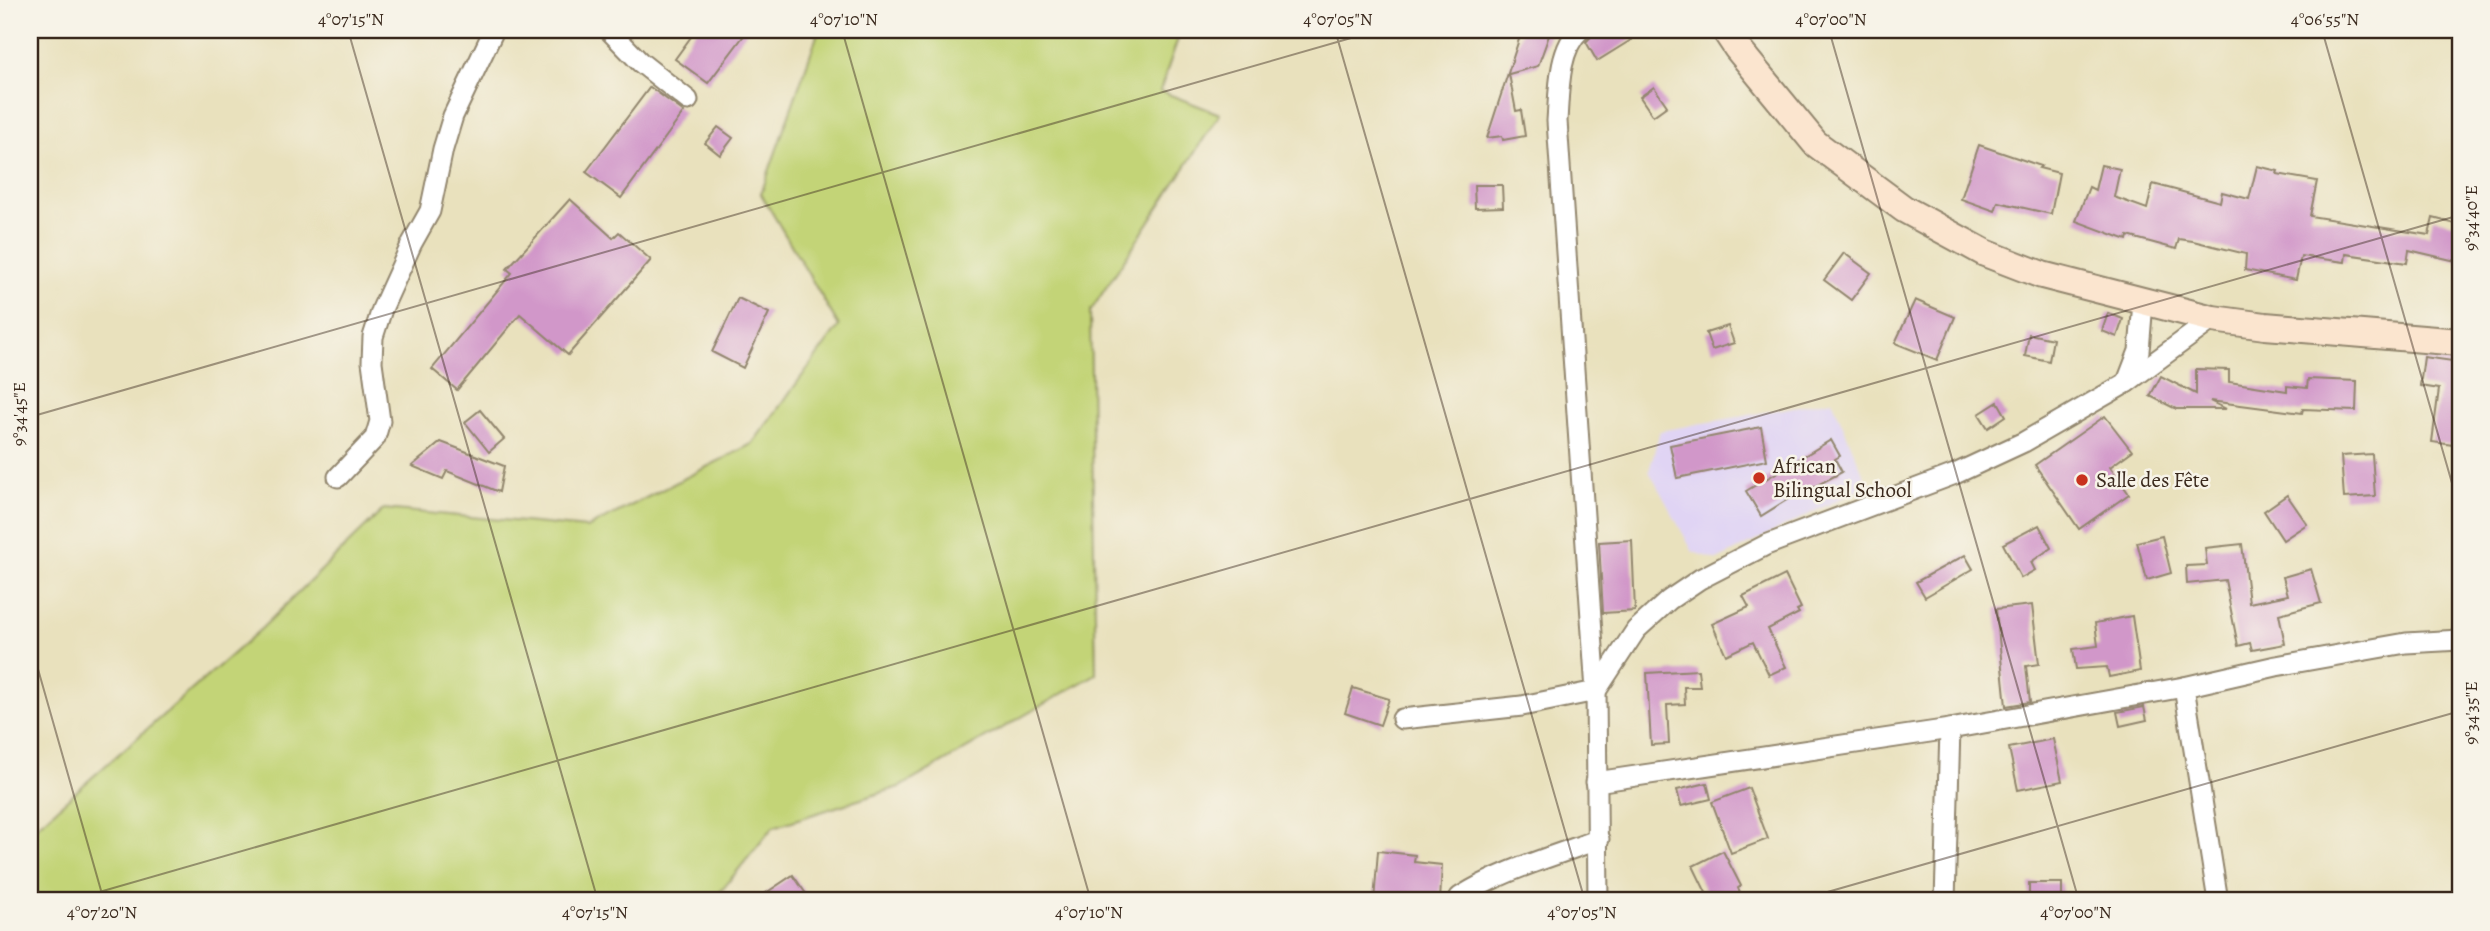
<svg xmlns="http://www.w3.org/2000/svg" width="2490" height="931" font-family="Alegreya,serif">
  <rect width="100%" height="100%" fill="#f7f3e8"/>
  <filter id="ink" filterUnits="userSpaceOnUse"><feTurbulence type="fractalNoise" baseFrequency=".0143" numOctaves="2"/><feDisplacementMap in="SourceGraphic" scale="14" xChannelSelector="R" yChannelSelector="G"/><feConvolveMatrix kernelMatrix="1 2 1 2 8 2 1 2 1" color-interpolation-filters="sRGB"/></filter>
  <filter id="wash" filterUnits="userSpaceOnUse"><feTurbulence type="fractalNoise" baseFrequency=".00686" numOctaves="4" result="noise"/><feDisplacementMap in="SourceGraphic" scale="28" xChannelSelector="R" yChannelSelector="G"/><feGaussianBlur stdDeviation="1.57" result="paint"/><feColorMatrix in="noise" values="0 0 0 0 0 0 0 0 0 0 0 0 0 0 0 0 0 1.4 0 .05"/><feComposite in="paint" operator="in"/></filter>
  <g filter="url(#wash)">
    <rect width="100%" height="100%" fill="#e9e1bd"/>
    <polygon fill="#e0d4f4" points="1832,400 1868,485 1717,560 1693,552 1649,471 1660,431"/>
    <polygon fill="#c3d477" stroke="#7f7f4a" stroke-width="2" points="819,30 1181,30 1160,91 1220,114 1090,312 1096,674 902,786 773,827 713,901 30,901 30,832 261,629 384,509 587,528 752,444 839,326 761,194"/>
    <g id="blocks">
      <g fill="#d197c9">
        <polygon points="696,30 748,30 708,83 675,59"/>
        <polygon points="1522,30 1551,30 1538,66 1509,74 1516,111 1521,110 1525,136 1503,140 1502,136 1487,138"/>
        <polygon points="1597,30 1625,30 1631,40 1597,61 1586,42"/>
        <polygon points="650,87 684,112 621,198 586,172"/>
        <polygon points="1654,87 1667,106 1653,116 1640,97"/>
        <polygon points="718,127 733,138 720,155 705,143"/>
        <polygon points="1979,145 2041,166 2039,168 2059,173 2051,214 1998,202 1995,211 1961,199"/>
        <polygon points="2101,165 2120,169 2114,197 2147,209 2153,184 2220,202 2222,192 2249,199 2257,166 2278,171 2277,174 2317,181 2310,216 2429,235 2433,218 2460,225 2460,262 2409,250 2407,263 2346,254 2345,262 2301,256 2296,280 2245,270 2246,254 2193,241 2179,239 2176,249 2128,236 2127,240 2076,221 2089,187 2095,190"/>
        <polygon points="1474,185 1502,185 1503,207 1475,208"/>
        <polygon points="570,199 613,238 619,232 651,260 568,355 520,314 457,390 432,369 512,273 507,269"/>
        <polygon points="1844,253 1871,273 1851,300 1824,280"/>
        <polygon points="738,298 769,313 743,368 712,352"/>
        <polygon points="1915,300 1955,317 1937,360 1895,343"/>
        <polygon points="2108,313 2123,319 2117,337 2102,331"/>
        <polygon points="1728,326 1734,343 1712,350 1706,333"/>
        <polygon points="2029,334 2053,339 2049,361 2025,356"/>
        <polygon points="2424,357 2460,362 2460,446 2432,442 2439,389 2420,386"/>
        <polygon points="2196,369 2229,370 2229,382 2287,391 2287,386 2307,388 2308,379 2357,381 2356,411 2303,409 2302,413 2210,401 2226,409 2176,409 2150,396 2161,376 2196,394"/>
        <polygon points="1998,402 2006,416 1988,428 1979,414"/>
        <polygon points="480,410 504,439 489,452 465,422"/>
        <polygon points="2105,416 2132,451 2110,467 2129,494 2079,529 2035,465"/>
        <polygon points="1761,427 1767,460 1677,478 1670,445"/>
        <polygon points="1831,440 1840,456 1835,459 1842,472 1799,495 1798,493 1761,516 1746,491"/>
        <polygon points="441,442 504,466 499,492 447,471 443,479 412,466"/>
        <polygon points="2372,454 2375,496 2344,498 2341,456"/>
        <polygon points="2287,495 2307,524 2283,540 2264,511"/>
        <polygon points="2039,525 2051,548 2031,562 2035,570 2021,578 2003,544"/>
        <polygon points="2162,536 2171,573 2147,580 2137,542"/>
        <polygon points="1632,540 1635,611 1603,613 1599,542"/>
        <polygon points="2242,544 2249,603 2288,595 2283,577 2311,569 2321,603 2279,614 2285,644 2252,650 2250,643 2238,646 2225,580 2187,584 2186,566 2207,565 2205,548"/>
        <polygon points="1965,555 1973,569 1925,597 1916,582"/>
        <polygon points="1785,575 1801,608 1797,610 1799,613 1768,629 1786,667 1769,675 1753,642 1726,655 1712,624 1749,607 1743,596"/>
        <polygon points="2032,605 2039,664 2026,666 2030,702 2006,706 1996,609"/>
        <polygon points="2132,616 2140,671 2109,677 2107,667 2076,669 2073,649 2098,646 2095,623"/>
        <polygon points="1698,670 1700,687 1684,687 1685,704 1667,705 1669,744 1651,745 1647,673"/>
        <polygon points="1353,688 1389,699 1380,725 1345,713"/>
        <polygon points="2144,707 2147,720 2120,726 2117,712"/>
        <polygon points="2053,739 2062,781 2018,790 2009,748"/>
        <polygon points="1707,783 1711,799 1681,806 1677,790"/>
        <polygon points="1749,788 1768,839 1731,853 1712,802"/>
        <polygon points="1378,851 1415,855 1414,862 1442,865 1440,901 1374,901"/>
        <polygon points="1723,851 1741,886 1738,888 1744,901 1710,901 1693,866"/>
        <polygon points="793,875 811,901 754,901"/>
        <rect x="2029" y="883" width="33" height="18"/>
      </g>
    </g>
  </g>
  <g filter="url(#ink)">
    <use href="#blocks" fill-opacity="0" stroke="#92866e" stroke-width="2"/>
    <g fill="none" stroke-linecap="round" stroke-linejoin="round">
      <defs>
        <g id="street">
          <polyline points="609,30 640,62 688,100"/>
          <path d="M1580 30C1558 49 1559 94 1557 121L1596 691 1598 901"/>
          <polyline points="2127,382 2139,351 2143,302"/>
          <polyline points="338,477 375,438 380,421 372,362 373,337 382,309 412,243 430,211 443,149 453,116 494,30"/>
          <polyline points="1402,719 1522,706 1596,691 1636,630 1669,600 1700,579 1766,545 1955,474 2024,442 2126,383 2213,319"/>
          <polyline points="1596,782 1950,729"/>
          <path d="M1460 897C1502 870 1552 857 1599 839"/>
          <polyline points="1945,901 1950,729 2184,687"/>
          <polyline points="2218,901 2184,687 2276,666 2406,643 2460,640"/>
        </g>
        <polyline id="secondary" points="1725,30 1737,48 1815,143 1904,209 1985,253 2042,275 2213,319 2265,326 2460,342"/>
      </defs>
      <use href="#street" stroke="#92866e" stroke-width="23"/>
      <use href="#secondary" stroke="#92866e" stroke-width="30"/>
      <use href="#street" stroke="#fff" stroke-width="19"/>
      <use href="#secondary" stroke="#fbe5cf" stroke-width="26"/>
    </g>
  </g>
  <path fill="none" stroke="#3b2a1e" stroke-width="2" stroke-opacity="0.45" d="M348 30 598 901M842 30 1091 901M1335 30 1585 901M1829 30 2079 901M2322 30 2460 511M30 417 1379 30M30 641 104 901M68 901 2460 215M1796 901 2460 711"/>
  <g fill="#c8321e" stroke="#f7f3e8" stroke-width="2.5">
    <circle cx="1759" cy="478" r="7"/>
    <circle cx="2082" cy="480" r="7"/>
  </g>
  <g text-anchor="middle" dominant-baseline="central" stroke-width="5" stroke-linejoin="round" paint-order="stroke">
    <g font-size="21" fill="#3b2a1e" stroke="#f7f3e8" text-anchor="start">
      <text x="1773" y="466">African<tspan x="1773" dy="24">Bilingual School</tspan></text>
      <text x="2096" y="480">Salle des Fête</text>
    </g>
  </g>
  <rect width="2490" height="931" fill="none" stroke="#f7f3e8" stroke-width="77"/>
  <rect x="38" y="38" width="2414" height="854" fill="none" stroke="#3b2a1e" stroke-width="2.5"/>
  <g font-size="18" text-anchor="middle" fill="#3b2a1e">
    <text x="351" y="25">4°07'15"N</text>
    <text x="844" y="25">4°07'10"N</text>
    <text x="1338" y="25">4°07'05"N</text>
    <text x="1831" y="25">4°07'00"N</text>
    <text x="2325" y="25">4°06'55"N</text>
    <text transform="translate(2471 218) rotate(-90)" y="6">9°34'40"E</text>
    <text transform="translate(19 414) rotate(-90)" y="6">9°34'45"E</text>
    <text transform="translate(2471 713) rotate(-90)" y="6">9°34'35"E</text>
    <text x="102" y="918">4°07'20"N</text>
    <text x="595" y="918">4°07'15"N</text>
    <text x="1089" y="918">4°07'10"N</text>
    <text x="1582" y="918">4°07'05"N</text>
    <text x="2076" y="918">4°07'00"N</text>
  </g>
</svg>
